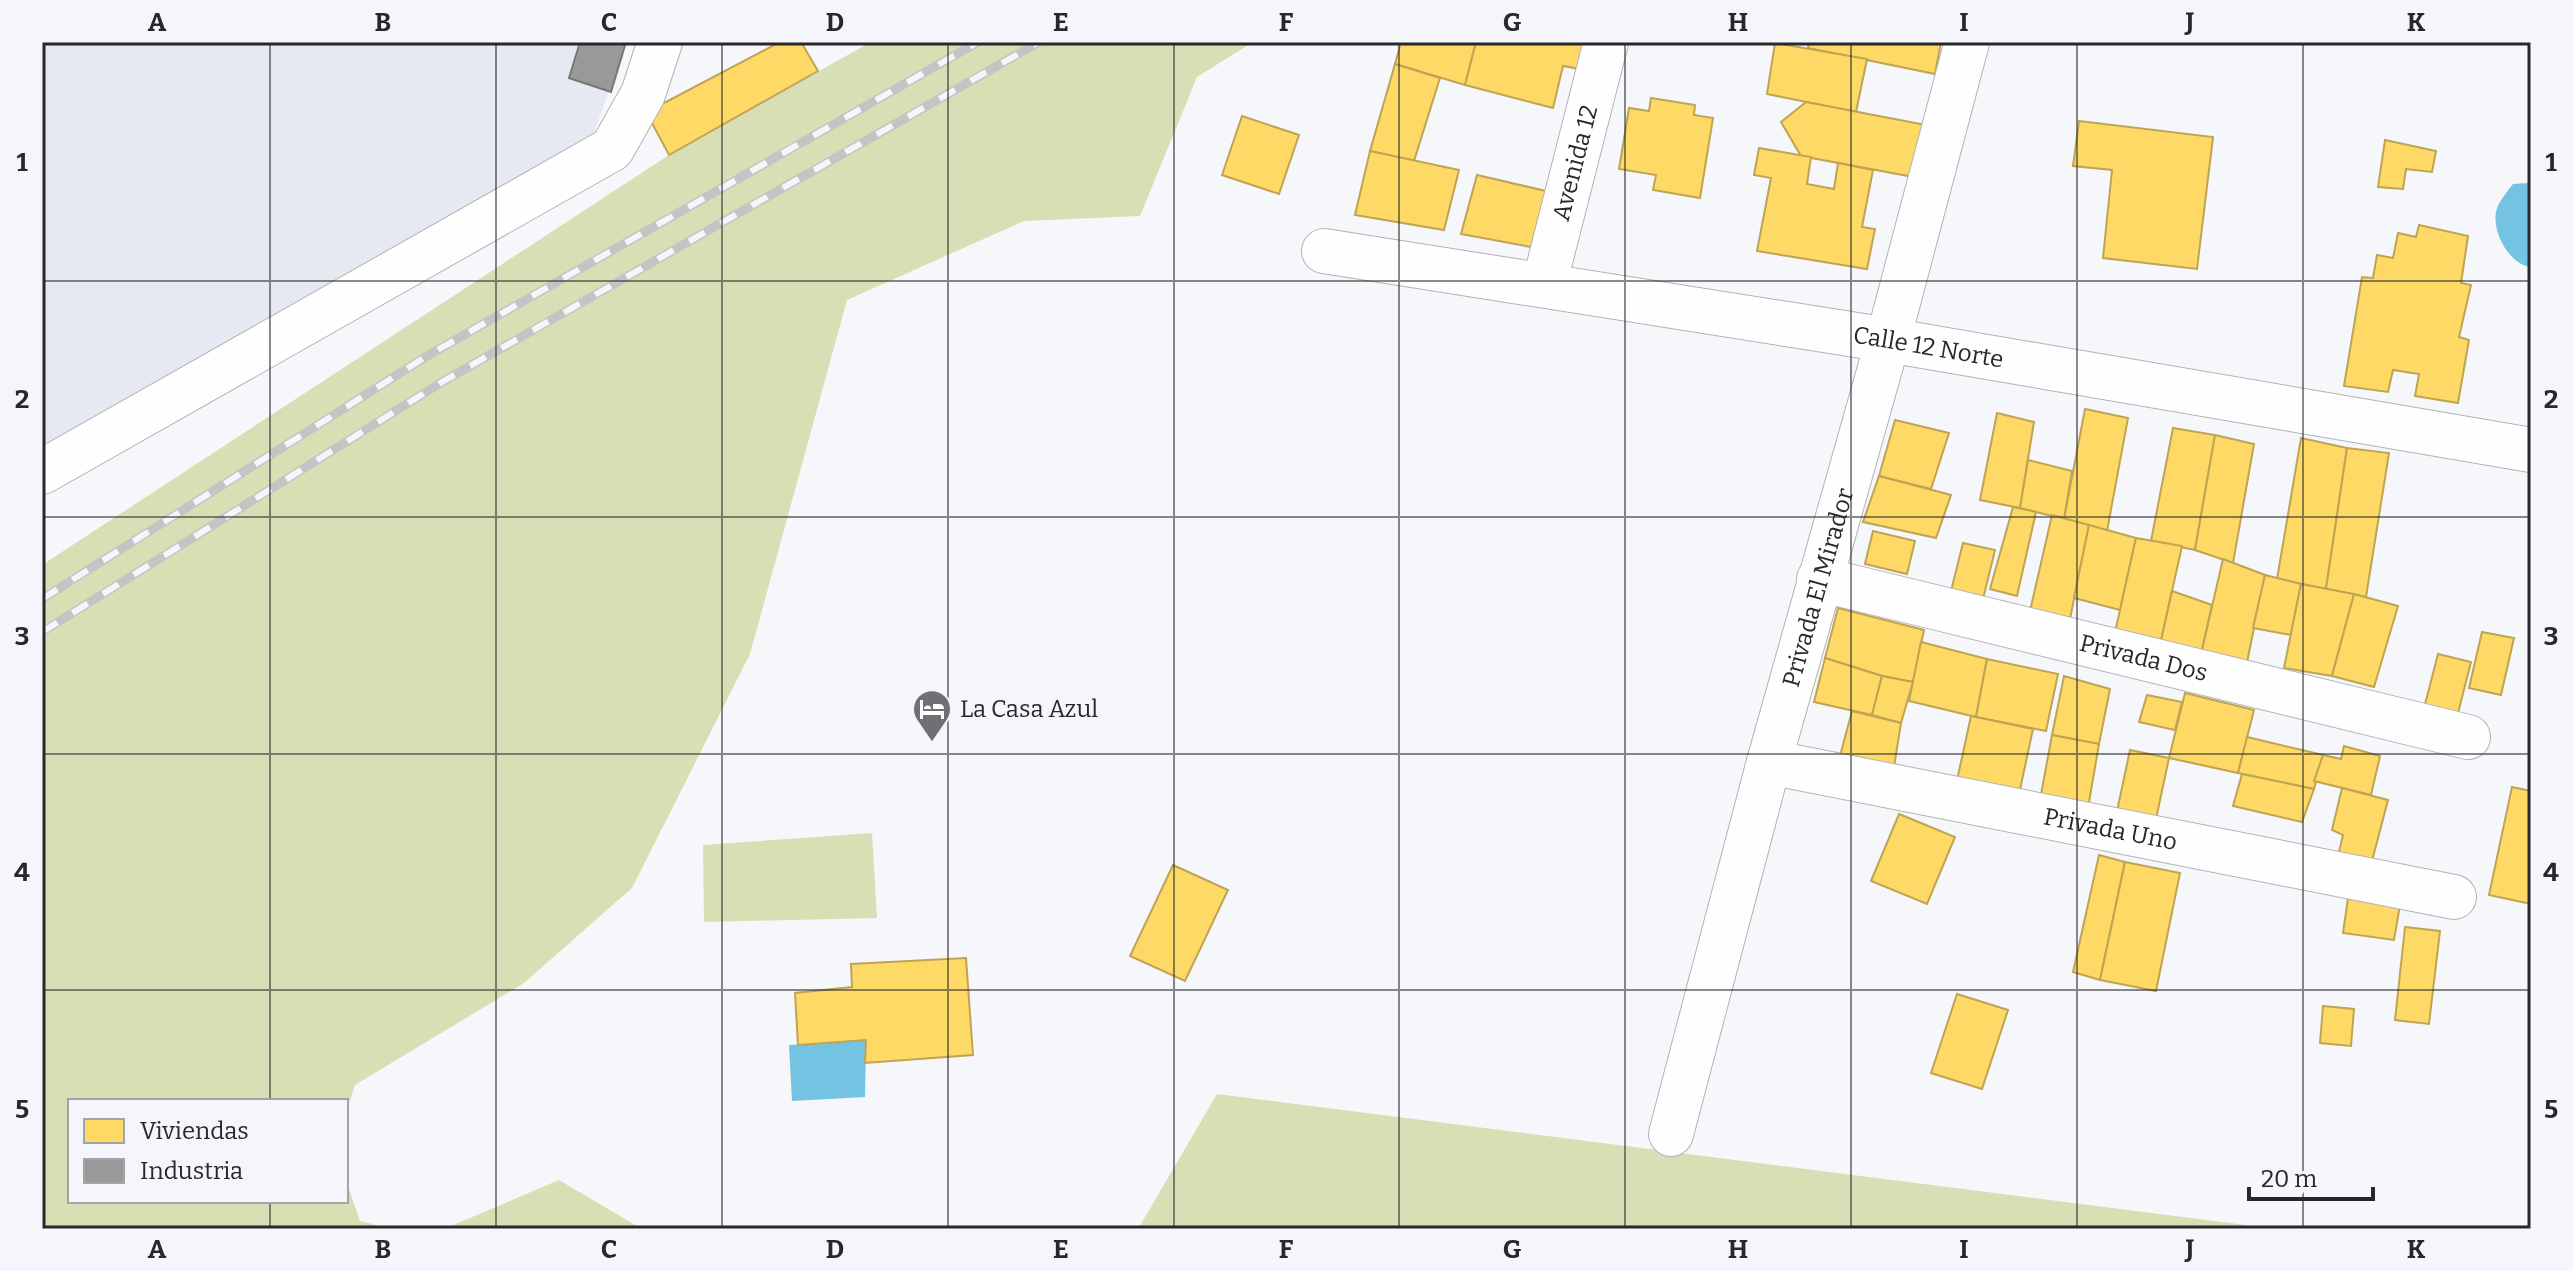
<svg xmlns="http://www.w3.org/2000/svg" width="2573" height="1271" font-family="Bitter,serif">
  <rect width="100%" height="100%" fill="#f6f7fa"/>
  <polygon fill="#e6e9f1" points="42,42 626,42 589,147 42,447"/>
  <g fill="#d9dfb4">
    <polygon points="871,42 1253,42 1197,77 1140,216 1024,221 847,300 750,654 632,888 524,983 355,1085 346,1113 346,1101 70,1101 70,1201 346,1201 346,1180 360,1221 392,1229 42,1229 42,565 669,155"/>
    <polygon points="872,833 877,918 704,922 703,845"/>
    <polygon points="1217,1094 2277,1229 1138,1229"/>
    <polygon points="559,1180 642,1229 444,1229"/>
  </g>
  <g fill="#74c3e2">
    <path d="M2529 183 2531 185V267C2510 265 2492 233 2496 212 2498 202 2507 192 2513 184Z"/>
    <polygon points="866,1040 865,1097 792,1101 789,1045"/>
  </g>
  <g fill="#ffd966" stroke="#bea454" stroke-width="2">
    <polygon points="780,42 801,42 818,71 669,155 645,110 666,102"/>
    <polygon points="1401,42 1476,42 1465,85 1395,64"/>
    <polygon points="1476,42 1586,42 1580,69 1563,66 1553,108 1465,85"/>
    <polygon points="1809,42 1941,42 1935,74 1808,48"/>
    <polygon points="1775,43 1867,59 1856,112 1767,94"/>
    <polygon points="1395,64 1440,78 1414,161 1370,151"/>
    <polygon points="1651,98 1695,105 1694,115 1713,118 1700,198 1653,190 1656,175 1619,169 1629,108 1649,111"/>
    <polygon points="1806,102 1931,126 1919,178 1801,156 1781,122"/>
    <polygon points="1242,116 1299,135 1279,194 1222,175"/>
    <polygon points="2079,121 2213,137 2197,269 2103,258 2112,170 2073,166"/>
    <polygon points="2385,140 2436,151 2432,172 2406,169 2403,189 2378,187"/>
    <polygon points="1759,148 1811,157 1807,184 1834,189 1838,163 1873,170 1862,227 1875,229 1867,269 1757,251 1771,178 1754,175"/>
    <polygon points="1370,151 1459,170 1444,230 1355,215"/>
    <polygon points="1477,175 1546,191 1531,247 1461,234"/>
    <polygon points="2419,225 2468,236 2461,283 2471,285 2459,337 2469,340 2458,403 2415,396 2419,374 2393,370 2388,392 2344,386 2362,277 2373,278 2377,255 2393,258 2398,233 2416,237"/>
    <polygon points="2085,409 2128,418 2107,531 2064,519"/>
    <polygon points="1997,413 2034,422 2020,508 1980,500"/>
    <polygon points="1895,420 1949,433 1931,489 1879,476"/>
    <polygon points="2173,428 2215,435 2195,550 2151,541"/>
    <polygon points="2215,435 2254,444 2233,563 2195,550"/>
    <polygon points="2301,438 2347,448 2326,589 2277,579"/>
    <polygon points="2347,448 2389,453 2366,597 2326,589"/>
    <polygon points="2028,460 2072,471 2064,519 2020,508"/>
    <polygon points="1879,476 1951,495 1936,538 1863,522"/>
    <polygon points="2013,507 2036,512 2017,596 1990,589"/>
    <polygon points="2052,515 2089,525 2070,619 2030,611"/>
    <polygon points="2089,525 2136,538 2120,610 2074,598"/>
    <polygon points="1873,531 1915,541 1907,574 1865,564"/>
    <polygon points="2136,538 2182,546 2160,645 2114,637"/>
    <polygon points="1963,543 1995,550 1983,599 1951,591"/>
    <polygon points="2223,559 2265,575 2246,667 2200,658"/>
    <polygon points="2265,575 2301,584 2291,635 2253,628"/>
    <polygon points="2301,584 2354,594 2332,676 2284,668"/>
    <polygon points="2172,591 2212,605 2200,658 2160,645"/>
    <polygon points="2354,594 2398,606 2374,687 2332,676"/>
    <polygon points="1838,608 1924,630 1913,682 1882,676 1825,658"/>
    <polygon points="2482,632 2514,638 2501,695 2469,688"/>
    <polygon points="1921,642 1987,659 1976,717 1909,701"/>
    <polygon points="2438,654 2471,662 2456,721 2423,712"/>
    <polygon points="1825,658 1882,676 1872,715 1814,702"/>
    <polygon points="1987,659 2058,674 2046,731 1976,717"/>
    <polygon points="1882,676 1913,682 1901,723 1872,715"/>
    <polygon points="2064,676 2110,689 2099,744 2052,735"/>
    <polygon points="2185,693 2254,710 2238,773 2169,758"/>
    <polygon points="2147,695 2182,702 2175,730 2139,722"/>
    <polygon points="1852,711 1901,723 1894,767 1840,756"/>
    <polygon points="1971,716 2033,729 2018,799 1956,785"/>
    <polygon points="2052,735 2099,744 2088,808 2040,800"/>
    <polygon points="2247,737 2323,755 2314,789 2238,773"/>
    <polygon points="2344,746 2380,756 2371,795 2314,781 2323,755 2341,759"/>
    <polygon points="2130,750 2169,758 2156,819 2117,811"/>
    <polygon points="2242,774 2314,789 2302,822 2233,806"/>
    <polygon points="2512,787 2531,791 2531,904 2489,895"/>
    <polygon points="2342,788 2388,800 2372,861 2339,852 2343,835 2332,830"/>
    <polygon points="1899,814 1955,837 1927,904 1871,881"/>
    <polygon points="2099,855 2125,862 2100,980 2073,972"/>
    <polygon points="2125,862 2180,873 2156,991 2100,980"/>
    <polygon points="1173,865 1228,890 1185,981 1130,956"/>
    <polygon points="2348,898 2400,905 2394,940 2343,933"/>
    <polygon points="2405,927 2440,931 2429,1024 2395,1020"/>
    <polygon points="966,958 973,1055 865,1063 866,1040 798,1045 795,993 852,987 851,964"/>
    <polygon points="1957,994 2008,1010 1982,1089 1931,1073"/>
    <polygon points="2323,1006 2354,1009 2351,1046 2320,1043"/>
  </g>
  <polygon fill="#999" stroke="#777778" stroke-width="2" points="580,42 626,42 611,92 569,78"/>
  <g fill="none" stroke-linecap="round" stroke-linejoin="round">
    <defs>
      <g id="minor">
        <path id="s1" d="M1324 251 1888 340 2531 450"/>
        <path id="s2" d="M1544 285 1606 42"/>
        <polyline points="42,472 612,149 643,94 660,42"/>
        <path id="s3" d="M1819 579 2468 737"/>
        <path id="s4" d="M1769 762 2454 897"/>
        <path id="s5" d="M1671 1134 1769 762 1888 340 1967 42"/>
      </g>
    </defs>
    <use href="#minor" stroke="#b2b3b6" stroke-width="46"/>
    <use href="#minor" stroke="#fefefe" stroke-width="44"/>
    <defs>
      <g id="rail">
        <polyline points="42,599 427,356 978,42"/>
        <polyline points="42,632 442,382 1039,42"/>
      </g>
    </defs>
    <use href="#rail" stroke="#c4c4c5" stroke-width="9"/>
    <use href="#rail" stroke="#f4f6fc" stroke-width="6" stroke-dasharray="18" stroke-linecap="butt"/>
  </g>
  <path fill="none" stroke="#27282a" stroke-width="2" stroke-opacity="0.55" d="M270 42V1101M496 42V1229M722 42V1229M948 42V1229M1174 42V1229M1399 42V1229M1625 42V1229M1851 42V1229M2077 42V1229M2303 42V1229M42 281H2531M42 517H2531M42 754H2531M42 990H2531M270 1201V1229"/>
  <defs>
    <symbol id="hotel-pin" viewBox="-11 -11 22 30"><path d="M0 17L-7.5 6A9.5 9.5 0 1 1 7.5 6Z" fill="#6f7073" stroke="#f4f6fc"/><path d="M-6-4.5h1.5V1H6V5H4.5V3h-9V5H-6ZM-4 0a1.8 1.8 0 1 1 3.6 0ZM.5 0V-2.5h3Q6-2.5 6 0Z" fill="#fff"/></symbol>
  </defs>
  <g fill-rule="evenodd">
    <use href="#hotel-pin" x="910" y="687" width="44" height="60"/>
  </g>
  <g text-anchor="middle" dominant-baseline="central" stroke-width="8" stroke-linejoin="round" paint-order="stroke">
    <g font-size="24" fill="#27282a" stroke="#f4f6fc">
      <text stroke="none"><textPath href="#s2" startOffset="126">Avenida 12</textPath></text>
      <text stroke="none"><textPath href="#s1" startOffset="612">Calle 12 Norte</textPath></text>
      <text stroke="none"><textPath href="#s5" startOffset="566">Privada El Mirador</textPath></text>
      <text stroke="none"><textPath href="#s3" startOffset="334">Privada Dos</textPath></text>
      <text stroke="none"><textPath href="#s4" startOffset="348">Privada Uno</textPath></text>
    </g>
    <g font-size="24" fill="#27282a" stroke="#f4f6fc" text-anchor="start">
      <text x="960" y="709">La Casa Azul</text>
    </g>
  </g>
  <rect width="2573" height="1271" fill="none" stroke="#f4f6fc" stroke-width="88"/>
  <rect x="68" y="1099" width="280" height="104" fill="#f4f6fc" stroke="#a2a4a8" stroke-width="2"/>
  <rect x="84" y="1119" width="40" height="24" fill="#ffd966" stroke="#a2a4a8" stroke-width="2"/>
  <text x="140" y="1139" font-size="24" fill="#27282a">Viviendas</text>
  <rect x="84" y="1159" width="40" height="24" fill="#999999" stroke="#a2a4a8" stroke-width="2"/>
  <text x="140" y="1179" font-size="24" fill="#27282a">Industria</text>
  <path d="M2249 1187v12h124v-12" fill="none" stroke="#27282a" stroke-width="4"/>
  <text x="2261" y="1187" font-size="24" fill="#27282a" stroke="#f4f6fc" stroke-width="6" paint-order="stroke">20 m</text>
  <rect x="44" y="44" width="2485" height="1183" fill="none" stroke="#27282a" stroke-width="3"/>
  <g font-size="26" text-anchor="middle" font-weight="bold" fill="#27282a">
    <text x="157" y="31">A</text>
    <text x="383" y="31">B</text>
    <text x="609" y="31">C</text>
    <text x="835" y="31">D</text>
    <text x="1061" y="31">E</text>
    <text x="1286" y="31">F</text>
    <text x="1512" y="31">G</text>
    <text x="1738" y="31">H</text>
    <text x="1964" y="31">I</text>
    <text x="2190" y="31">J</text>
    <text x="2416" y="31">K</text>
    <text x="22" y="171">1</text>
    <text x="2551" y="171">1</text>
    <text x="22" y="408">2</text>
    <text x="2551" y="408">2</text>
    <text x="22" y="645">3</text>
    <text x="2551" y="645">3</text>
    <text x="22" y="881">4</text>
    <text x="2551" y="881">4</text>
    <text x="22" y="1118">5</text>
    <text x="2551" y="1118">5</text>
    <text x="157" y="1258">A</text>
    <text x="383" y="1258">B</text>
    <text x="609" y="1258">C</text>
    <text x="835" y="1258">D</text>
    <text x="1061" y="1258">E</text>
    <text x="1286" y="1258">F</text>
    <text x="1512" y="1258">G</text>
    <text x="1738" y="1258">H</text>
    <text x="1964" y="1258">I</text>
    <text x="2190" y="1258">J</text>
    <text x="2416" y="1258">K</text>
  </g>
</svg>
